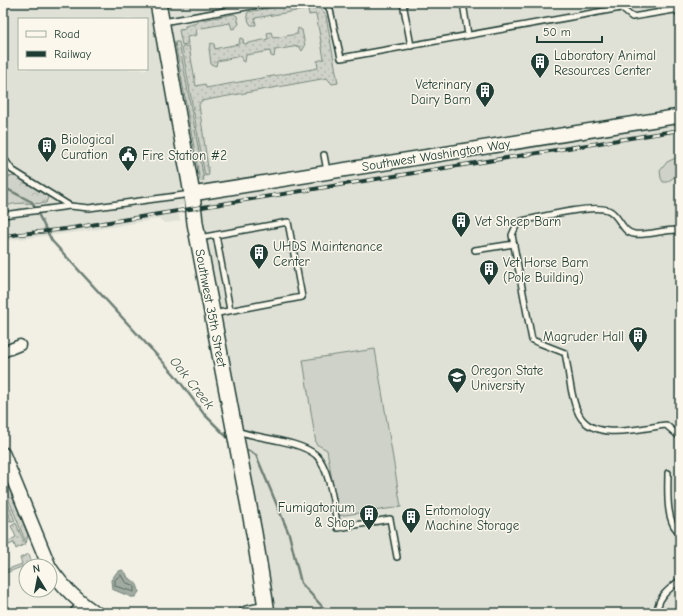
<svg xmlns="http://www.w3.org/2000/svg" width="683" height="616" font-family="'Comic Neue',sans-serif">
  <defs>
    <pattern id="grass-dots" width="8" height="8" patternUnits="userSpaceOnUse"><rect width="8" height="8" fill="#cfd2c8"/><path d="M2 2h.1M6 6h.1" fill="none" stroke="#b1b5ac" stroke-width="1.8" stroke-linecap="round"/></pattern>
    <pattern id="forest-crowns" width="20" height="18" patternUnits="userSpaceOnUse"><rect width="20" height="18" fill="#cfd2c8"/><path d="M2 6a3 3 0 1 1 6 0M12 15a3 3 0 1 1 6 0" fill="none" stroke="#b1b5ac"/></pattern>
  </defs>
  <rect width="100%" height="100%" fill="#f2f0e5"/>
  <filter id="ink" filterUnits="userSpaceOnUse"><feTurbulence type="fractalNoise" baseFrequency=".025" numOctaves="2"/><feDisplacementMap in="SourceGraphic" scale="8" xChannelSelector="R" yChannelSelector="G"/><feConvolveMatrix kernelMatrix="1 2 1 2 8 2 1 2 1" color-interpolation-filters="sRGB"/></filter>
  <g filter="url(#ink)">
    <path fill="#e0e1d6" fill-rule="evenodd" d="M3 3H680V613H273L197 204 178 206 180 221 165 223 159 219 88 231 3 241ZM19 19H147V69H19Z"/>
    <g fill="url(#grass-dots)" stroke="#77887e">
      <path d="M297 3C310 3 318 4 326 16L338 83 332 84 327 78 201 101 199 105 209 175 205 176 182 47 189 46 196 86 205 84 206 88 318 68 317 61 324 59 316 14 309 15 308 9 255 18 256 25H251L249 22 247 14 248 12Z"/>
      <polygon points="234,14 237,16 239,24 235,28 232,29 230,23 196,29 197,35 187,37 188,44 182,45 179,30 185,29 185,26 197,23 197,21"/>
      <polygon points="298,28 302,30 305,46 302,51 299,46 275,50 274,57 271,56 270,51 246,55 245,62 242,61 241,56 217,61 216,66 211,64 209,48 211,43 214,44 215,49 218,48 239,44 240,38 243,39 244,44 268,39 267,33 271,32 273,38 297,34"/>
      <polygon points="175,42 179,42 204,180 200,181"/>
      <polygon points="3,473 28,535 26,543 3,485"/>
      <polygon points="3,490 15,521 8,521 11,520 3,503"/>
      <polygon points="16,523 25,544 16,549 14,543 3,547 3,544 16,537 11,526"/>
      <polygon points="29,554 32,563 3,574 3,571 22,564 20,558"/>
    </g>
    <path fill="url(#forest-crowns)" stroke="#77887e" d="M20 176C35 179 41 185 48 197L46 203C32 205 14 200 3 208V177Z"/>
    <g fill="#cfd2c8" stroke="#77887e">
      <polygon points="680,156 680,173 667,182 663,182 661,178 660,171 667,162"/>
      <polygon points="375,349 401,507 338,516 327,450 316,444 303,360"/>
    </g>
    <path fill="#a2aba1" stroke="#6e7f75" d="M122 570 126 573 128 578C135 581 138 584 139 592L135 597H131L112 589 111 580 117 572Z"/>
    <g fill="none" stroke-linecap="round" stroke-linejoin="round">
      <polygon stroke="#536960" stroke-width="1" points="121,575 125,582 134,586 134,592 115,586 115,580"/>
      <g stroke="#6e7f75" stroke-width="2.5">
        <polyline points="3,187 32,202 52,241 174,374 204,414 231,441"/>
        <polyline points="244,448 256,455 289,534 301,583 328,613"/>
      </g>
      <defs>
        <g id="service">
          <polyline points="326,3 330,10 341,58 621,8 632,17 680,9"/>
          <polyline points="403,3 411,46"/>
          <polyline points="463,3 468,35"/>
          <polyline points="163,22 269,3"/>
          <polyline points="324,155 327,171"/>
          <polyline points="3,157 12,170 70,206 89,208 191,194"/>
          <polyline points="3,215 70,206"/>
          <path d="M680 230C665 229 647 236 634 234 622 232 620 217 610 211 596 203 540 217 522 221L516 226 512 235 532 340 565 353C569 371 570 394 577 410 589 444 640 428 666 425L680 437"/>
          <polyline points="216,235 230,310"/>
          <polyline points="199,238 288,222 302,297 213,314"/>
          <polyline points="475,250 514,244"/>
          <path d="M237 431C259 439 298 440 316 455 330 468 334 509 338 528L390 519 397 557"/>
          <path d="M668 473C668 488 665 524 680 532"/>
          <path d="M658 606C661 594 671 588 680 580"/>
        </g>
        <g id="minor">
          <polyline points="3,352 20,345"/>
          <polyline points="75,613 82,605"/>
        </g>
        <g id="tertiary">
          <polyline points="679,3 680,9"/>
          <polyline points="192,194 680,116"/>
          <polyline points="3,454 49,566"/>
          <path d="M50 568C63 587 76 601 96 613"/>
          <polyline points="246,613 266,609"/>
        </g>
        <polyline id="secondary" points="158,3 192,194 195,223 254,533 267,613"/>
      </defs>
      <use href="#service" stroke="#1f3d34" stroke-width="8"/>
      <use href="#minor" stroke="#1f3d34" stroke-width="13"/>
      <use href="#tertiary" stroke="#1f3d34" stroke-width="16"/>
      <use href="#secondary" stroke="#1f3d34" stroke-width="18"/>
      <use href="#service" stroke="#fbf7ec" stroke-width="5"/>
      <use href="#minor" stroke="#fbf7ec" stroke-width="10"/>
      <use href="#tertiary" stroke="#fbf7ec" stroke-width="13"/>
      <use href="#secondary" stroke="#fbf7ec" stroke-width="15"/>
      <defs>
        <polyline id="rail" points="3,236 66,229 680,130"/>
      </defs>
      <use href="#rail" stroke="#1f3d34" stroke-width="4"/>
      <use href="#rail" stroke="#fbf7ec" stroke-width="2.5" stroke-dasharray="8" stroke-linecap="butt"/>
    </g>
  </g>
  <defs>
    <symbol id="building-pin" viewBox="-11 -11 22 30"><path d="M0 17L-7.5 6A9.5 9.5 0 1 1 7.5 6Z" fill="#1f3d34" stroke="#fbf7ec"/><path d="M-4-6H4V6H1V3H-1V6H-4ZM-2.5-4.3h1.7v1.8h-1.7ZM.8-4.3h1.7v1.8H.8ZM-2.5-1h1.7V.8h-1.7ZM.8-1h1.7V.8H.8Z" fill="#fff"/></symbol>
    <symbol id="civic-pin" viewBox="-11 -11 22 30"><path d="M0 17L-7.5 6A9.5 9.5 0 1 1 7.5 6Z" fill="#1f3d34" stroke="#fbf7ec"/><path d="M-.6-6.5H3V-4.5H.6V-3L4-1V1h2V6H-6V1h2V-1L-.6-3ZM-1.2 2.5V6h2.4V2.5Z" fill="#fff"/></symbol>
    <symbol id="university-pin" viewBox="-11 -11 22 30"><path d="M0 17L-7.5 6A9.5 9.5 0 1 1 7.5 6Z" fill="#1f3d34" stroke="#fbf7ec"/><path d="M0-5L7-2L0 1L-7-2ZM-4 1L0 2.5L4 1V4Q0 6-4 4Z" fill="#fff"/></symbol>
  </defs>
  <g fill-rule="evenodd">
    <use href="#building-pin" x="529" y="51" width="22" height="30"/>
    <use href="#building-pin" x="474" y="80" width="22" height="30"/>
    <use href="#building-pin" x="36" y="135" width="22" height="30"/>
    <use href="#civic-pin" x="117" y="144" width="22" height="30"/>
    <use href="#building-pin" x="450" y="210" width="22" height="30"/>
    <use href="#building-pin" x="248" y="242" width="22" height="30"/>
    <use href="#building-pin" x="478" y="258" width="22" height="30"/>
    <use href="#building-pin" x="627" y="325" width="22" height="30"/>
    <use href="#university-pin" x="446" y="366" width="22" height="30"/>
    <use href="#building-pin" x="358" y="503" width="22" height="30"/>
    <use href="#building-pin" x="400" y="506" width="22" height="30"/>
  </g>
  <g text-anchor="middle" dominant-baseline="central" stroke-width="3" stroke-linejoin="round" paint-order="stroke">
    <g font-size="13" fill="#1f3d34" stroke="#fbf7ec" text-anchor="start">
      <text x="554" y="55">Laboratory Animal<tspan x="554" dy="15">Resources Center</tspan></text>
      <text x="471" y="84" text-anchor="end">Veterinary<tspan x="471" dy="15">Dairy Barn</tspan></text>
      <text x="61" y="139">Biological<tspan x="61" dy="15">Curation</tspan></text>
      <text x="142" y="155">Fire Station #2</text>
      <text x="475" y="221">Vet Sheep Barn</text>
      <text x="273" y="246">UHDS Maintenance<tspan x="273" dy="15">Center</tspan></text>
      <text x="503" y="262">Vet Horse Barn<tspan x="503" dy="15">(Pole Building)</tspan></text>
      <text x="624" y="336" text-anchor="end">Magruder Hall</text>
      <text x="471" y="370">Oregon State<tspan x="471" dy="15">University</tspan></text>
      <text x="355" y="507" text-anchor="end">Fumigatorium<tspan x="355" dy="15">&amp; Shop</tspan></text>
      <text x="425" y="510">Entomology<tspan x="425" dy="15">Machine Storage</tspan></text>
    </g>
    <g font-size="13" fill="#1f3d34" stroke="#fbf7ec">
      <text transform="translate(436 155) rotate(-9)">Southwest Washington Way</text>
      <text transform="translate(211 308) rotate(79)">Southwest 35th Street</text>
    </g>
    <g font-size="14" font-style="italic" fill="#465e55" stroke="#fbf7ec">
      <text transform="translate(192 383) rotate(52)">Oak Creek</text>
    </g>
  </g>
  <rect width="683" height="616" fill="none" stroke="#fbf7ec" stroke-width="16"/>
  <rect x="8" y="8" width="667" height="600" fill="none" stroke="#1f3d34" stroke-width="1.5" filter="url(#ink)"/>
  <rect x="18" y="18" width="130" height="52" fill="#fbf7ec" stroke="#a3ada2"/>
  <rect x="26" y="31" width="20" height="6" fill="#fbf7ec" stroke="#a3ada2"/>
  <text x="54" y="38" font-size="12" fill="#1f3d34">Road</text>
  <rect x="26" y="51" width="20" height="6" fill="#1f3d34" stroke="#a3ada2"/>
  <text x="54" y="58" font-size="12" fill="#1f3d34">Railway</text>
  <g transform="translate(38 578) rotate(350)"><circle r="19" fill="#fbf7ec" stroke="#a3ada2"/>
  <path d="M0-3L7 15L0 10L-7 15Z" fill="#1f3d34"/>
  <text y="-6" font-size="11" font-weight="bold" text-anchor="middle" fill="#1f3d34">N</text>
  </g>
  <path d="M537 36v6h65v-6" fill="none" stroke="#1f3d34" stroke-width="2"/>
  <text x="543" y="36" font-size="12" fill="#1f3d34" stroke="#fbf7ec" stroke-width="3" paint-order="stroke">50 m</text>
</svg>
